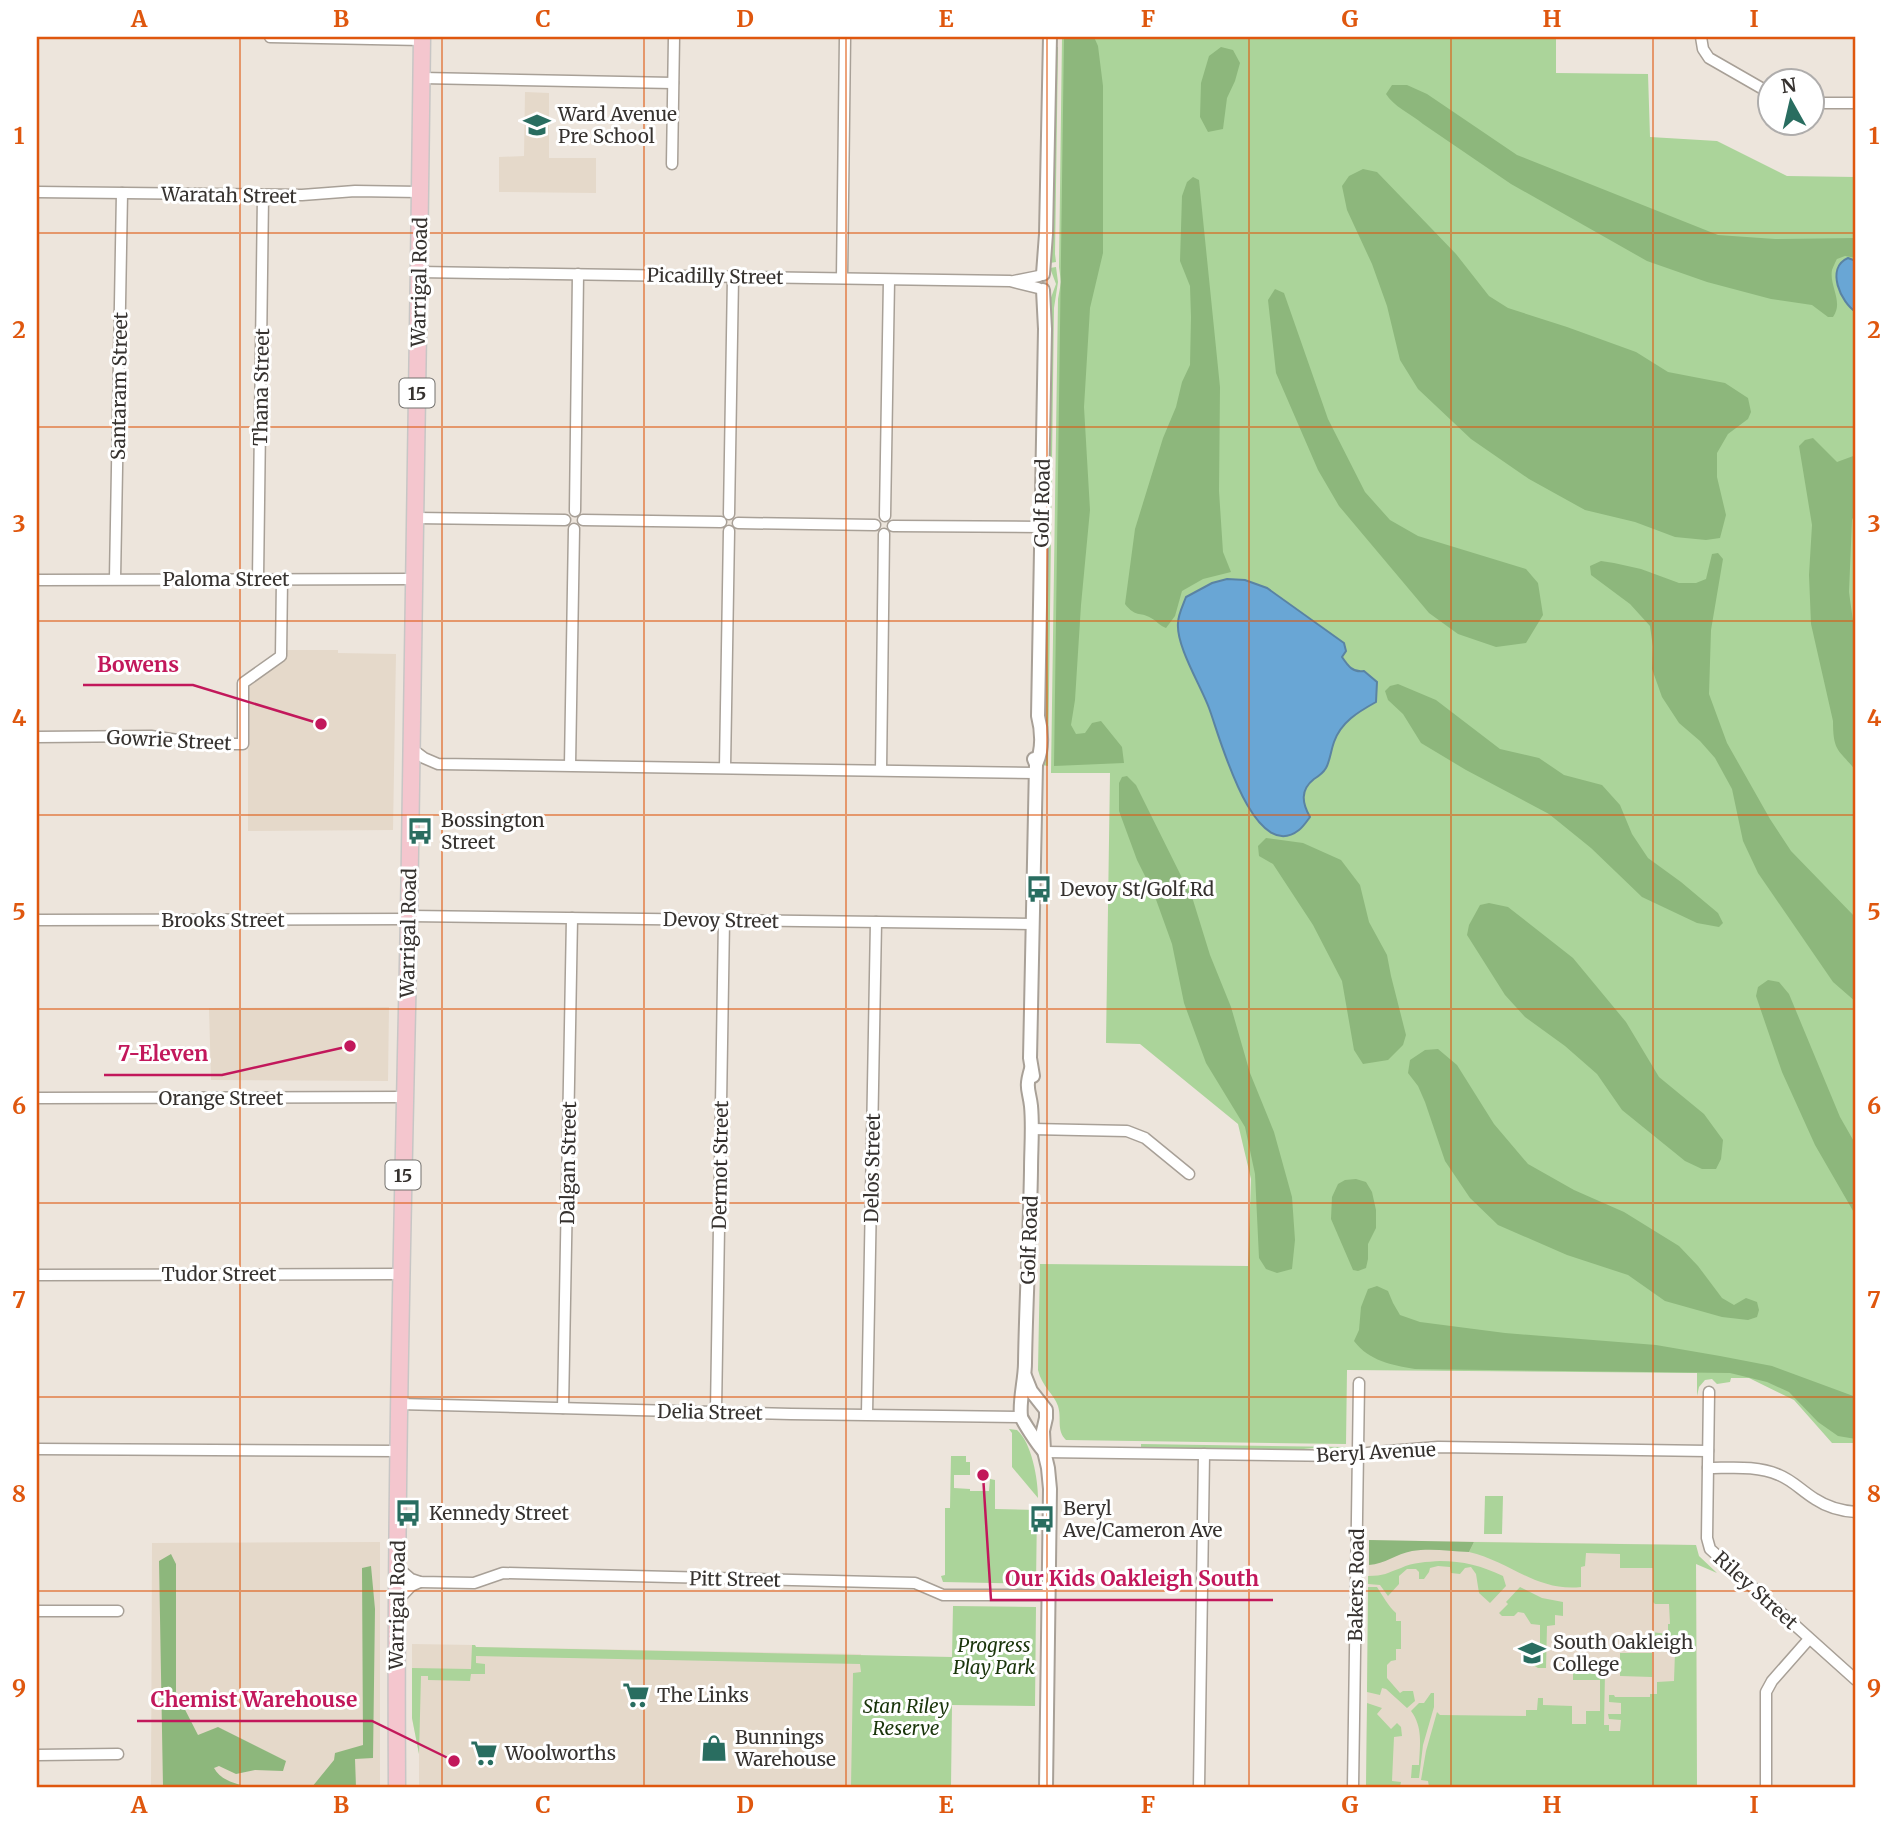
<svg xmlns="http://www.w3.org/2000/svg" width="1893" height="1824" font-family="Merriweather,serif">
  <rect width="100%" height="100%" fill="#ede5dc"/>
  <g fill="#e5d9ca">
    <polygon points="525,92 549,93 549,158 596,158 596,193 499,192 499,157 524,156"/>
    <polygon points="284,650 338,650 338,653 396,654 393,830 248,831 248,686 283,660"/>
    <polygon points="389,1007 388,1081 211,1080 209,1008"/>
    <polygon points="1369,1540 1696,1545 1697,1787 1366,1787"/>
    <polygon points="380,1542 380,1787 151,1787 152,1543"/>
    <polygon points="412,1644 475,1645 476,1647 861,1654 861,1787 419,1787 419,1754 412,1718"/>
  </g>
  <g fill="#abd49a">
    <path d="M1062 37H1556V73L1648 74 1650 137 1717 141 1787 176 1856 177V1443H1832L1794 1400 1749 1378H1731L1730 1382 1717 1384 1712 1379 1705 1380 1699 1387 1697 1396V1373L1347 1370 1346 1444 1066 1440C1056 1430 1062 1419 1058 1406 1054 1394 1042 1387 1038 1370L1040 1264 1248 1266 1251 1179 1238 1124 1140 1044 1106 1043 1110 773H1051L1058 299 1061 282 1059 267Z"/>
    <polygon points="1056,47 1058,47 1055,254 1056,262 1050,263"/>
    <polygon points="1056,267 1058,282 1054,308 1048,766 1042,765 1050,333 1049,303 1056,284 1050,268"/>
    <path d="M1009 1429 1017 1430C1032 1443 1038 1480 1038 1498L1012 1467V1433Z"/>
    <polygon points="1141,1444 1347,1447 1348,1449 1340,1451 1325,1447 1293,1450 1141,1448"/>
    <polygon points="951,1456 966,1456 966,1462 970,1462 970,1475 954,1475 954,1488 970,1489 970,1491 989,1491 990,1479 995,1480 995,1509 1037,1510 1036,1584 943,1582 941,1576 945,1575 945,1508 950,1508"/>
    <polygon points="1485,1496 1503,1496 1502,1534 1484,1534"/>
    <path d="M1474 1542 1696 1545 1699 1556 1717 1573 1696 1564 1697 1787H1429L1428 1781 1421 1780 1426 1751 1437 1712 1440 1715 1526 1716V1710H1537L1538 1698H1543V1705L1572 1706V1724H1586V1711H1600V1680H1573V1673H1605L1604 1725H1609V1731H1620L1621 1720 1609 1719 1608 1714H1621V1703L1609 1702V1695H1614L1615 1697H1650V1694H1657V1682L1674 1681 1675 1652H1663L1662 1649H1656L1657 1636H1651V1632L1668 1634V1624H1670L1669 1604H1655L1653 1602V1568H1620V1554L1586 1553 1585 1566 1581 1567V1587C1537 1592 1509 1561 1469 1552Z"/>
    <path d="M1440 1561C1463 1561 1482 1566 1503 1576L1506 1586 1490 1603 1479 1593 1476 1574 1471 1567 1465 1568 1460 1574 1451 1573 1450 1567 1438 1566 1430 1568 1429 1572 1424 1579H1419V1572L1416 1569H1407L1399 1576V1584L1388 1596 1380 1585 1368 1584V1576C1384 1576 1387 1573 1401 1568 1413 1562 1427 1562 1440 1561Z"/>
    <path d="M1368 1587H1377C1383 1596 1388 1606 1396 1613V1621H1401V1649H1396V1660L1391 1661 1387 1665V1678L1400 1693 1403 1691H1413L1415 1701 1407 1708 1386 1689 1382 1688 1380 1695 1367 1692Z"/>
    <polygon points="1520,1587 1542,1598 1563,1602 1563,1616 1555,1615 1555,1625 1547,1626 1546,1668 1538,1668 1530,1663 1530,1657 1540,1657 1540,1625 1531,1624 1524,1613 1518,1612 1514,1616 1502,1616 1499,1613 1508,1604 1506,1602"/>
    <polygon points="953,1606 1036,1607 1035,1706 952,1705 951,1787 851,1787 853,1673 861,1672 860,1664 476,1656 476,1663 485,1664 485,1674 471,1674 470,1681 428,1680 428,1676 421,1676 419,1754 412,1718 412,1668 471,1669 472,1645 475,1645 476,1647 952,1657"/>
    <polygon points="1620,1653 1652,1653 1652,1677 1620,1676"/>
    <path d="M1431 1693H1434V1707L1423 1745 1419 1778H1411L1412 1765H1419C1420 1745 1423 1727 1411 1711L1419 1703H1424Z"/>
    <polygon points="1367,1703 1382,1708 1377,1714 1391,1729 1397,1723 1401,1727 1402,1736 1394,1737 1392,1781 1401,1782 1400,1787 1366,1787"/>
  </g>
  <g fill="#8db77c">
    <polygon points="1064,37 1094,37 1098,46 1103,86 1103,253 1090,308 1084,407 1090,510 1081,605 1075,700 1071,725 1076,734 1085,733 1092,723 1101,721 1122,747 1124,763 1054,766"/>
    <polygon points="1221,47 1233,50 1240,63 1235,81 1227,98 1223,129 1208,132 1200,117 1201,83 1209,56"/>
    <path d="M1392 85H1407L1427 94 1517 155 1718 235 1775 239 1856 238V258L1845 256 1837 259C1836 260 1832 270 1832 270 1829 286 1844 302 1833 317H1828L1812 305 1771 299 1707 282 1647 261 1511 184 1423 124C1411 114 1393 106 1386 94Z"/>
    <polygon points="1363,169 1377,172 1456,254 1489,296 1508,308 1567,327 1636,352 1668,372 1725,383 1748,398 1751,412 1748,419 1728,434 1717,453 1717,477 1726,515 1720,538 1706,540 1675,537 1635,522 1585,510 1529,479 1471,439 1418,389 1400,360 1387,306 1372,264 1347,210 1342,186 1349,176"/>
    <path d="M1193 177 1199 180 1220 387 1219 491 1223 552 1231 572 1203 579 1182 591 1175 616 1166 628C1160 626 1157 621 1151 618 1139 611 1136 618 1125 604L1135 529 1163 438 1176 407 1182 382 1190 365 1191 317 1190 286 1180 261 1182 196 1187 182Z"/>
    <polygon points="1275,289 1284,293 1328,419 1365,492 1390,520 1418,536 1526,569 1538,583 1543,615 1526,643 1496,647 1458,634 1429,613 1339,506 1318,470 1276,373 1268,300"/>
    <path d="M1813 438 1837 462 1856 455V511L1852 520 1849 592 1856 643V771C1839 749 1833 753 1833 721L1811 624 1809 575 1812 525 1799 446 1805 440Z"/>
    <polygon points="1718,553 1723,559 1711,630 1709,694 1727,743 1770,819 1791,851 1856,918 1856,1002 1833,982 1758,873 1743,841 1732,789 1715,758 1700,741 1679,723 1662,697 1652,669 1653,647 1650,626 1630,604 1591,575 1590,566 1601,561 1614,563 1641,569 1679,583 1696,583 1706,579 1712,554"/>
    <polygon points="1398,684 1436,700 1500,749 1539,758 1564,775 1602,785 1620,805 1632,834 1648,858 1681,882 1718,913 1723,923 1719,927 1697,923 1642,897 1591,848 1549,814 1466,770 1421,743 1403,714 1388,700 1385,691 1390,686"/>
    <polygon points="1127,776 1136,785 1193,900 1210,955 1231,1007 1250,1073 1274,1132 1292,1197 1295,1240 1292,1269 1277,1273 1266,1269 1259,1258 1255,1174 1245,1127 1206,1063 1184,1003 1172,944 1154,894 1137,860 1119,811 1119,783 1122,777"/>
    <polygon points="1266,838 1303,843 1341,860 1360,885 1369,922 1387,955 1391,976 1406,1035 1403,1045 1388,1060 1363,1064 1354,1050 1342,981 1313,925 1273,864 1259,856 1258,846"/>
    <polygon points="1489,903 1508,907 1573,958 1626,1022 1659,1077 1704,1114 1723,1140 1721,1159 1716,1169 1702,1169 1685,1161 1622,1110 1597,1074 1565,1046 1525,1017 1505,995 1467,935 1469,925 1480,905"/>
    <polygon points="1768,980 1779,982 1789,994 1840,1117 1856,1145 1856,1216 1815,1145 1782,1072 1756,996 1758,987"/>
    <polygon points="1438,1049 1457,1065 1494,1124 1528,1164 1574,1190 1624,1212 1679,1246 1698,1266 1722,1298 1734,1305 1746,1298 1757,1302 1759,1310 1757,1317 1748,1320 1722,1317 1665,1301 1628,1275 1567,1255 1498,1225 1470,1198 1445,1161 1425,1102 1418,1086 1408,1073 1410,1060 1425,1050"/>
    <polygon points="1356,1179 1366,1182 1372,1192 1376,1210 1376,1228 1368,1244 1368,1259 1366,1268 1358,1271 1353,1270 1331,1219 1332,1197 1338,1184 1345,1180"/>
    <path d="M1377 1286 1388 1291 1393 1303 1400 1315 1420 1322 1505 1333 1656 1345 1720 1356 1772 1366 1856 1397V1439L1838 1436 1818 1422 1789 1392 1767 1382 1730 1373 1415 1369C1392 1365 1369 1361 1354 1341L1359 1330 1361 1307 1368 1289Z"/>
    <path d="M1369 1540 1474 1542 1469 1552C1450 1551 1430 1548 1412 1551 1396 1554 1385 1564 1369 1565Z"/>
    <path d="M171 1554 176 1564V1692L198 1735 218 1727 286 1761 283 1771 255 1770 236 1774 219 1766 214 1768C221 1781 238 1785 252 1787H163L159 1561Z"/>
    <polygon points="371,1566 375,1609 373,1758 355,1759 356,1787 312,1787 334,1760 335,1753 363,1745 362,1568"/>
  </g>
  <g fill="#69a6d5" stroke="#5a83a3" stroke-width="2">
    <path d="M1848 258 1856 261V312C1841 303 1825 268 1848 258Z"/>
    <path d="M1227 579 1245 580 1267 588 1344 643 1346 651 1342 657C1348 666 1353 673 1364 671L1377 682 1376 702C1358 712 1341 722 1334 742 1331 750 1330 761 1326 768 1323 773 1319 776 1314 779 1300 790 1302 803 1310 817 1307 821 1303 827 1299 830 1253 866 1219 734 1209 708 1201 686 1176 646 1178 623 1178 615 1183 605 1186 597L1212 583Z"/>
  </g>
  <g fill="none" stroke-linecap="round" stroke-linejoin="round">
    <defs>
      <g id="minor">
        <polyline points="270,37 422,40"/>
        <polyline points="1701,37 1703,49 1709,58 1770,93"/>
        <polyline points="422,78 673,83"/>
        <polyline points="1812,103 1856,103"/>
        <polyline points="672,164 674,37"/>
        <polyline points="37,192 302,195 355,191 420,192"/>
        <polyline points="419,272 1010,281 1038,288"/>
        <polyline points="842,278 845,37"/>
        <polyline points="1014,281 1039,276"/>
        <polyline points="575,511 578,274"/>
        <polyline points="729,514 733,277"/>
        <polyline points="885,516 889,280"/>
        <polyline points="415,518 565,520"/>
        <polyline points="583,520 721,522"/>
        <polyline points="738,523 875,525"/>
        <polyline points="893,526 1042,527"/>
        <polyline points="115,579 122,193"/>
        <polyline points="258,579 263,195"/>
        <polyline points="37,580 414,579"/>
        <polyline points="37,737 151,736 204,744 243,744 243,683 281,656 282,579"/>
        <polyline points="412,749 424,758 438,764 1035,773"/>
        <polyline points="570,765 574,529"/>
        <polyline points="725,767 729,531"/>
        <polyline points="881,770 884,534"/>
        <polyline points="409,916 1032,924"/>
        <polyline points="37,920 409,919"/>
        <polyline points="37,1098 405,1097"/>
        <polyline points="1032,1129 1127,1131 1145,1138 1189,1174"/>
        <polyline points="37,1275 401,1274"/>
        <polyline points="1709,1392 1707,1538 1710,1549 1856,1680"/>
        <polyline points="399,1404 791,1414 1021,1417"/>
        <polyline points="563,1408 572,918"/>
        <polyline points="716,1411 724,920"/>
        <polyline points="867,1414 876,922"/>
        <polyline points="37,1449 398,1451"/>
        <polyline points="1044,1452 1344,1456 1376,1452 1438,1447 1708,1451"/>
        <path d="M1708 1468C1731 1468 1757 1465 1779 1475 1792 1480 1802 1491 1815 1499 1827 1507 1842 1511 1856 1512"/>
        <polyline points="397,1567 411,1579 420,1582 474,1583 503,1573 915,1583 943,1595 1048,1595"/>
        <polyline points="397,1601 411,1586 420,1582"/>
        <polyline points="37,1611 118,1611"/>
        <polyline points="37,1755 118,1754"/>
        <polyline points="1199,1787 1204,1454"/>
        <polyline points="1353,1787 1359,1383"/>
        <polyline points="1766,1787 1766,1692 1772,1681 1809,1639"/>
      </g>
      <g id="tertiary">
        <polyline points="1043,274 1046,234 1050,37"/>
        <path d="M1036 764C1043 750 1042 731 1038 716L1045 329 1043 290"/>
        <path d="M1031 1069C1025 1089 1029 1089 1031 1106 1033 1127 1031 1149 1031 1170 1030 1234 1026 1298 1025 1363 1025 1379 1019 1401 1021 1416 1021 1419 1040 1448 1044 1451"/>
        <polyline points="1033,1076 1030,1058 1036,764 1034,759"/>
        <polyline points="1025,1376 1031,1391 1046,1410 1046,1418 1043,1431 1044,1451 1048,1468 1050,1489 1046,1787"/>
      </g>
      <path id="trunk" d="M397 1787C395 1497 403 1207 409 916 415 623 418 330 422 37"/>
    </defs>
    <use href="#minor" stroke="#a8a097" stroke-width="13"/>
    <use href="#tertiary" stroke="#a8a097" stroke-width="16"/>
    <use href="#trunk" stroke="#c7c6c5" stroke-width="19"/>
    <use href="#minor" stroke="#fff" stroke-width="10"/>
    <use href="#tertiary" stroke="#fff" stroke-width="12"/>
    <use href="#trunk" stroke="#f4c6ce" stroke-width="16"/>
  </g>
  <path fill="none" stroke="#df570e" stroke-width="2" stroke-opacity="0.55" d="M240 37V1787M442 37V1787M644 37V1787M846 37V1787M1047 37V1787M1249 37V1787M1451 37V1787M1653 37V1787M37 233H1856M37 427H1856M37 621H1856M37 815H1856M37 1009H1856M37 1203H1856M37 1397H1856M37 1591H1856"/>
  <defs>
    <symbol id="school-bare" viewBox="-9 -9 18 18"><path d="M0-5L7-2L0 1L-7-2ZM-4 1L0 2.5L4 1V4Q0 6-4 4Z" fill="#296d60" stroke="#fff" stroke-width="2.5" paint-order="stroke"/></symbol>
    <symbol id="bus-bare" viewBox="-9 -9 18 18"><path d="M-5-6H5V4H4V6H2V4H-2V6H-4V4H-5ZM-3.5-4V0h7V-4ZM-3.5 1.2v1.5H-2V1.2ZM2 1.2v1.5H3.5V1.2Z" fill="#296d60" stroke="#fff" stroke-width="2.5" paint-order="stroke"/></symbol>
    <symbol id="supermarket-bare" viewBox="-9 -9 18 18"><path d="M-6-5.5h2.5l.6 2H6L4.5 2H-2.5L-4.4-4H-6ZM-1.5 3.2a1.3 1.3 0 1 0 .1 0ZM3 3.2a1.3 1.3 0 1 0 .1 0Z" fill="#296d60" stroke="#fff" stroke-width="2.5" paint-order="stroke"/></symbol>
    <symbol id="shop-bare" viewBox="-9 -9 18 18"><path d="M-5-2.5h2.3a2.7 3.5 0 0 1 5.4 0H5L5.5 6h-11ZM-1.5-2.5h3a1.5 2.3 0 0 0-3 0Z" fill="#296d60" stroke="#fff" stroke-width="2.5" paint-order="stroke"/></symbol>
  </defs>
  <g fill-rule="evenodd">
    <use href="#school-bare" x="518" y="106" width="38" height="38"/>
    <use href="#bus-bare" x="401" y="812" width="38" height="38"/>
    <use href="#bus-bare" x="1020" y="870" width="38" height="38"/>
    <use href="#bus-bare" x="389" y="1494" width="38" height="38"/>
    <use href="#bus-bare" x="1023" y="1500" width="38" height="38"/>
    <use href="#school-bare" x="1513" y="1634" width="38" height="38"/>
    <use href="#supermarket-bare" x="617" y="1676" width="38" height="38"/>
    <use href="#shop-bare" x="695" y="1729" width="38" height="38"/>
    <use href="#supermarket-bare" x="465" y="1734" width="38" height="38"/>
  </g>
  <g text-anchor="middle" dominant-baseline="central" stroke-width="6" stroke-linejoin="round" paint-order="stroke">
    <g fill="#fff" stroke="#72706d" stroke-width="2">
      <rect x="399.5" y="378.5" width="35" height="29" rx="5"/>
      <rect x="385.5" y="1160.5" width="35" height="29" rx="5"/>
    </g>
    <g font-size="18" font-weight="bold" fill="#36322f">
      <text x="417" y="393">15</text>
      <text x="403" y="1175">15</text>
    </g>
    <g font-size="19" fill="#36322f" stroke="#fff" text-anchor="start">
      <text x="558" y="114">Ward Avenue<tspan x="558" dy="22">Pre School</tspan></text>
      <text x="441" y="820">Bossington<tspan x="441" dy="22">Street</tspan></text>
      <text x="1060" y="889">Devoy St/Golf Rd</text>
      <text x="1063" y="1508">Beryl<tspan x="1063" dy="22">Ave/Cameron Ave</tspan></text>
      <text x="429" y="1513">Kennedy Street</text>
      <text x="1553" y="1642">South Oakleigh<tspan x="1553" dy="22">College</tspan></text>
      <text x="657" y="1695">The Links</text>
      <text x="735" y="1737">Bunnings<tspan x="735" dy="22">Warehouse</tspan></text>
      <text x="505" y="1753">Woolworths</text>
    </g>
    <g font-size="19" fill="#36322f" stroke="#fff">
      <text transform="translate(229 195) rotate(1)">Waratah Street</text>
      <text transform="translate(715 276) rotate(1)">Picadilly Street</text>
      <text transform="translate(419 282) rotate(-89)">Warrigal Road</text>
      <text transform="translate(119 386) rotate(-89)">Santaram Street</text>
      <text transform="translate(261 387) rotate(-89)">Thana Street</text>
      <text transform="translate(1042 503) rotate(-89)">Golf Road</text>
      <text x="226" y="579">Paloma Street</text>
      <text transform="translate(169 740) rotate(3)">Gowrie Street</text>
      <text x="223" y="920">Brooks Street</text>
      <text transform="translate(721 920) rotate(1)">Devoy Street</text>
      <text transform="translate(408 933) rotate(-89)">Warrigal Road</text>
      <text x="221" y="1098">Orange Street</text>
      <text transform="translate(568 1163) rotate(-89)">Dalgan Street</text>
      <text transform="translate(720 1165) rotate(-89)">Dermot Street</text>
      <text transform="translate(872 1168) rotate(-89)">Delos Street</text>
      <text transform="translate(1029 1240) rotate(-88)">Golf Road</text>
      <text x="219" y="1274">Tudor Street</text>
      <text transform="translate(710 1412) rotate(1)">Delia Street</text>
      <text transform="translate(1376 1452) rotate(-3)">Beryl Avenue</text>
      <text transform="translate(735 1579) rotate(1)">Pitt Street</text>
      <text transform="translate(1356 1585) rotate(-89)">Bakers Road</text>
      <text transform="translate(1756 1590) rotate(42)">Riley Street</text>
      <text transform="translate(397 1605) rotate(-89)">Warrigal Road</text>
    </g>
    <g font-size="19" font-style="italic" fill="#1a350b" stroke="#fff">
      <text x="994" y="1645">Progress<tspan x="994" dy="22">Play Park</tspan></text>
      <text x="906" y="1706">Stan Riley<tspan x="906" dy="22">Reserve</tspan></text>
    </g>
  </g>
  <path fill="none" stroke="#c2185b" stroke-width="2.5" d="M321 724L193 685H83M350 1046L222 1075H104M983 1475L991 1600H1273M454 1761L372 1721H137"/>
  <g fill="#c2185b" stroke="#fff" stroke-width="2.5">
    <circle cx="321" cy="724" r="7"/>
    <circle cx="350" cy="1046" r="7"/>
    <circle cx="983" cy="1475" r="7"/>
    <circle cx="454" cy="1761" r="7"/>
  </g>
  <g font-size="21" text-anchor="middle" font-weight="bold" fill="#c2185b" stroke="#fff" stroke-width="6" stroke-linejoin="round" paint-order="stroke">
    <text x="138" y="672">Bowens</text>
    <text x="163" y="1061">7-Eleven</text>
    <text x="1132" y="1586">Our Kids Oakleigh South</text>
    <text x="254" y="1707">Chemist Warehouse</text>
  </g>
  <rect width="1893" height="1824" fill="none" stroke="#ffffff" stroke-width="77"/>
  <g transform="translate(1791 102) rotate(352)"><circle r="33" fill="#ffffff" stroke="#afadac" stroke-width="2"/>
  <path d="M0-5L12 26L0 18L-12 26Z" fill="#296d60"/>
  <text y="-10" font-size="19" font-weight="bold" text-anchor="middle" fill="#36322f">N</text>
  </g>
  <rect x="38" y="38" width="1816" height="1748" fill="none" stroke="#df570e" stroke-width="2.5"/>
  <g font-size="23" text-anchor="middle" font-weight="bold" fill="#df570e">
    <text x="139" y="27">A</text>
    <text x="341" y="27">B</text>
    <text x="543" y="27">C</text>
    <text x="745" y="27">D</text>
    <text x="946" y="27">E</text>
    <text x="1148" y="27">F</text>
    <text x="1350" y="27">G</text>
    <text x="1552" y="27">H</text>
    <text x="1754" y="27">I</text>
    <text x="19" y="144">1</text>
    <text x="1874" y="144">1</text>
    <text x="19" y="338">2</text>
    <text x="1874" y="338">2</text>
    <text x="19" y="532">3</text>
    <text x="1874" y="532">3</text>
    <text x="19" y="726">4</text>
    <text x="1874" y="726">4</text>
    <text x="19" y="920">5</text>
    <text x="1874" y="920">5</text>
    <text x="19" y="1114">6</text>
    <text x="1874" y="1114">6</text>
    <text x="19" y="1308">7</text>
    <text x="1874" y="1308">7</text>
    <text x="19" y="1502">8</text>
    <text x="1874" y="1502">8</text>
    <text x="19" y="1696">9</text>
    <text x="1874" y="1696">9</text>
    <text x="139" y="1813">A</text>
    <text x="341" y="1813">B</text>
    <text x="543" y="1813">C</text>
    <text x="745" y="1813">D</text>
    <text x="946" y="1813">E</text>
    <text x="1148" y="1813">F</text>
    <text x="1350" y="1813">G</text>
    <text x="1552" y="1813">H</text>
    <text x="1754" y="1813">I</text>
  </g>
</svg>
